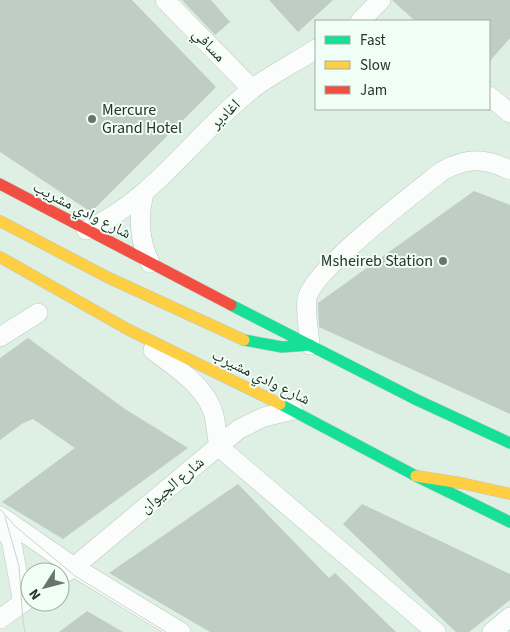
<svg xmlns="http://www.w3.org/2000/svg" width="510" height="632" font-family="'Source Sans 3','Noto Naskh Arabic',sans-serif">
  <rect width="100%" height="100%" fill="#deefe4"/>
  <g fill="#bfcdc4">
    <polygon points="0,0 132,0 216,87 91,212 0,152"/>
    <polygon points="182,0 211,0 230,22 215,35"/>
    <polygon points="269,0 333,0 298,32"/>
    <polygon points="392,0 510,0 510,38 489,62 489,21 415,21"/>
    <polygon points="474,191 510,205 510,414 319,327 318,303"/>
    <polygon points="28,338 125,409 188,448 63,539 2,502 75,448 33,419 23,423 0,440 0,358"/>
    <polygon points="238,484 329,578 335,573 396,632 210,632 109,573"/>
    <polygon points="362,504 510,574 510,600 469,632 456,632 343,524"/>
    <polygon points="87,611 123,632 59,632"/>
  </g>
  <g fill="none" stroke-linecap="round" stroke-linejoin="round">
    <defs>
      <g id="street">
        <polyline points="165,0 252,89"/>
        <polyline points="360,21 381,0"/>
        <polyline points="489,96 510,113"/>
        <path d="M144 193C138 218 139 239 150 263"/>
        <path d="M86 230C154 200 194 135 251 90 271 74 295 63 316 49"/>
        <polyline points="0,337 38,313"/>
        <path d="M310 345C309 333 305 310 307 299 311 271 416 192 442 171 468 157 484 158 510 170"/>
        <path d="M153 350C176 368 206 386 214 415 216 425 217 436 219 447L436 632"/>
        <polyline points="0,516 74,567 181,632"/>
        <polyline points="0,526 11,539 23,603"/>
        <polyline points="60,576 74,567 239,429 264,417 293,410"/>
        <polyline points="0,619 30,597"/>
        <polyline points="492,632 510,617"/>
      </g>
      <g id="fast">
        <polyline points="231,305 417,400 510,443"/>
        <polyline points="244,340 282,347 310,345"/>
        <polyline points="280,404 416,476 510,522"/>
      </g>
      <g id="slow">
        <polyline points="0,221 107,277 244,340"/>
        <polyline points="0,257 129,330 280,404"/>
        <polyline points="416,476 461,483 510,494"/>
      </g>
      <polyline id="jam" points="0,184 231,305"/>
    </defs>
    <use href="#street" stroke="#bccac1" stroke-width="20"/>
    <use href="#fast" stroke="#bccac1" stroke-width="12"/>
    <use href="#slow" stroke="#bccac1" stroke-width="12"/>
    <use href="#jam" stroke="#bccac1" stroke-width="12"/>
    <use href="#street" stroke="#fafdfb" stroke-width="19"/>
    <use href="#fast" stroke="#16e098" stroke-width="11"/>
    <use href="#slow" stroke="#ffcf43" stroke-width="11"/>
    <use href="#jam" stroke="#f24e42" stroke-width="11"/>
    <g stroke="#cdd2cf" stroke-width="1">
      <polyline points="0,509 15,526 75,576 166,632"/>
      <polyline points="5,517 19,566 23,621 25,632"/>
    </g>
  </g>
  <g fill="#67756c" stroke="#f1fef5" stroke-width="2">
    <circle cx="92" cy="119" r="5"/>
    <circle cx="443" cy="261" r="5"/>
  </g>
  <g text-anchor="middle" dominant-baseline="central" stroke-width="4" stroke-linejoin="round" paint-order="stroke">
    <g font-size="16" fill="#27332b" stroke="#f1fef5">
      <text transform="translate(209 45) rotate(46)">مسافي</text>
      <text transform="translate(225 114) rotate(-44)">اغادير</text>
      <text transform="translate(82 210) rotate(27)">شارع وادي مشريب</text>
      <text transform="translate(261 377) rotate(26)">شارع وادي مشيرب</text>
      <text transform="translate(172 485) rotate(-40)">شارع الجيوان</text>
    </g>
    <g font-size="16" fill="#27332b" stroke="#f1fef5" text-anchor="start">
      <text x="102" y="110">Mercure<tspan x="102" dy="18">Grand Hotel</tspan></text>
      <text x="433" y="261" text-anchor="end">Msheireb Station</text>
    </g>
  </g>
  <rect x="315" y="20" width="175" height="90" fill="#f1fef5" stroke="#a0ada4"/>
  <rect x="325" y="36" width="25" height="8" fill="#16e098" stroke="#a0ada4"/>
  <text x="360" y="45" font-size="15" fill="#27332b">Fast</text>
  <rect x="325" y="61" width="25" height="8" fill="#ffcf43" stroke="#a0ada4"/>
  <text x="360" y="70" font-size="15" fill="#27332b">Slow</text>
  <rect x="325" y="86" width="25" height="8" fill="#f24e42" stroke="#a0ada4"/>
  <text x="360" y="95" font-size="15" fill="#27332b">Jam</text>
  <g transform="translate(45 587) rotate(234)"><circle r="24" fill="#f1fef5" stroke="#a0ada4"/>
  <path d="M0-4L9 19L0 12L-9 19Z" fill="#67756c"/>
  <text y="-8" font-size="14" font-weight="bold" text-anchor="middle" fill="#27332b">N</text>
  </g>
</svg>
